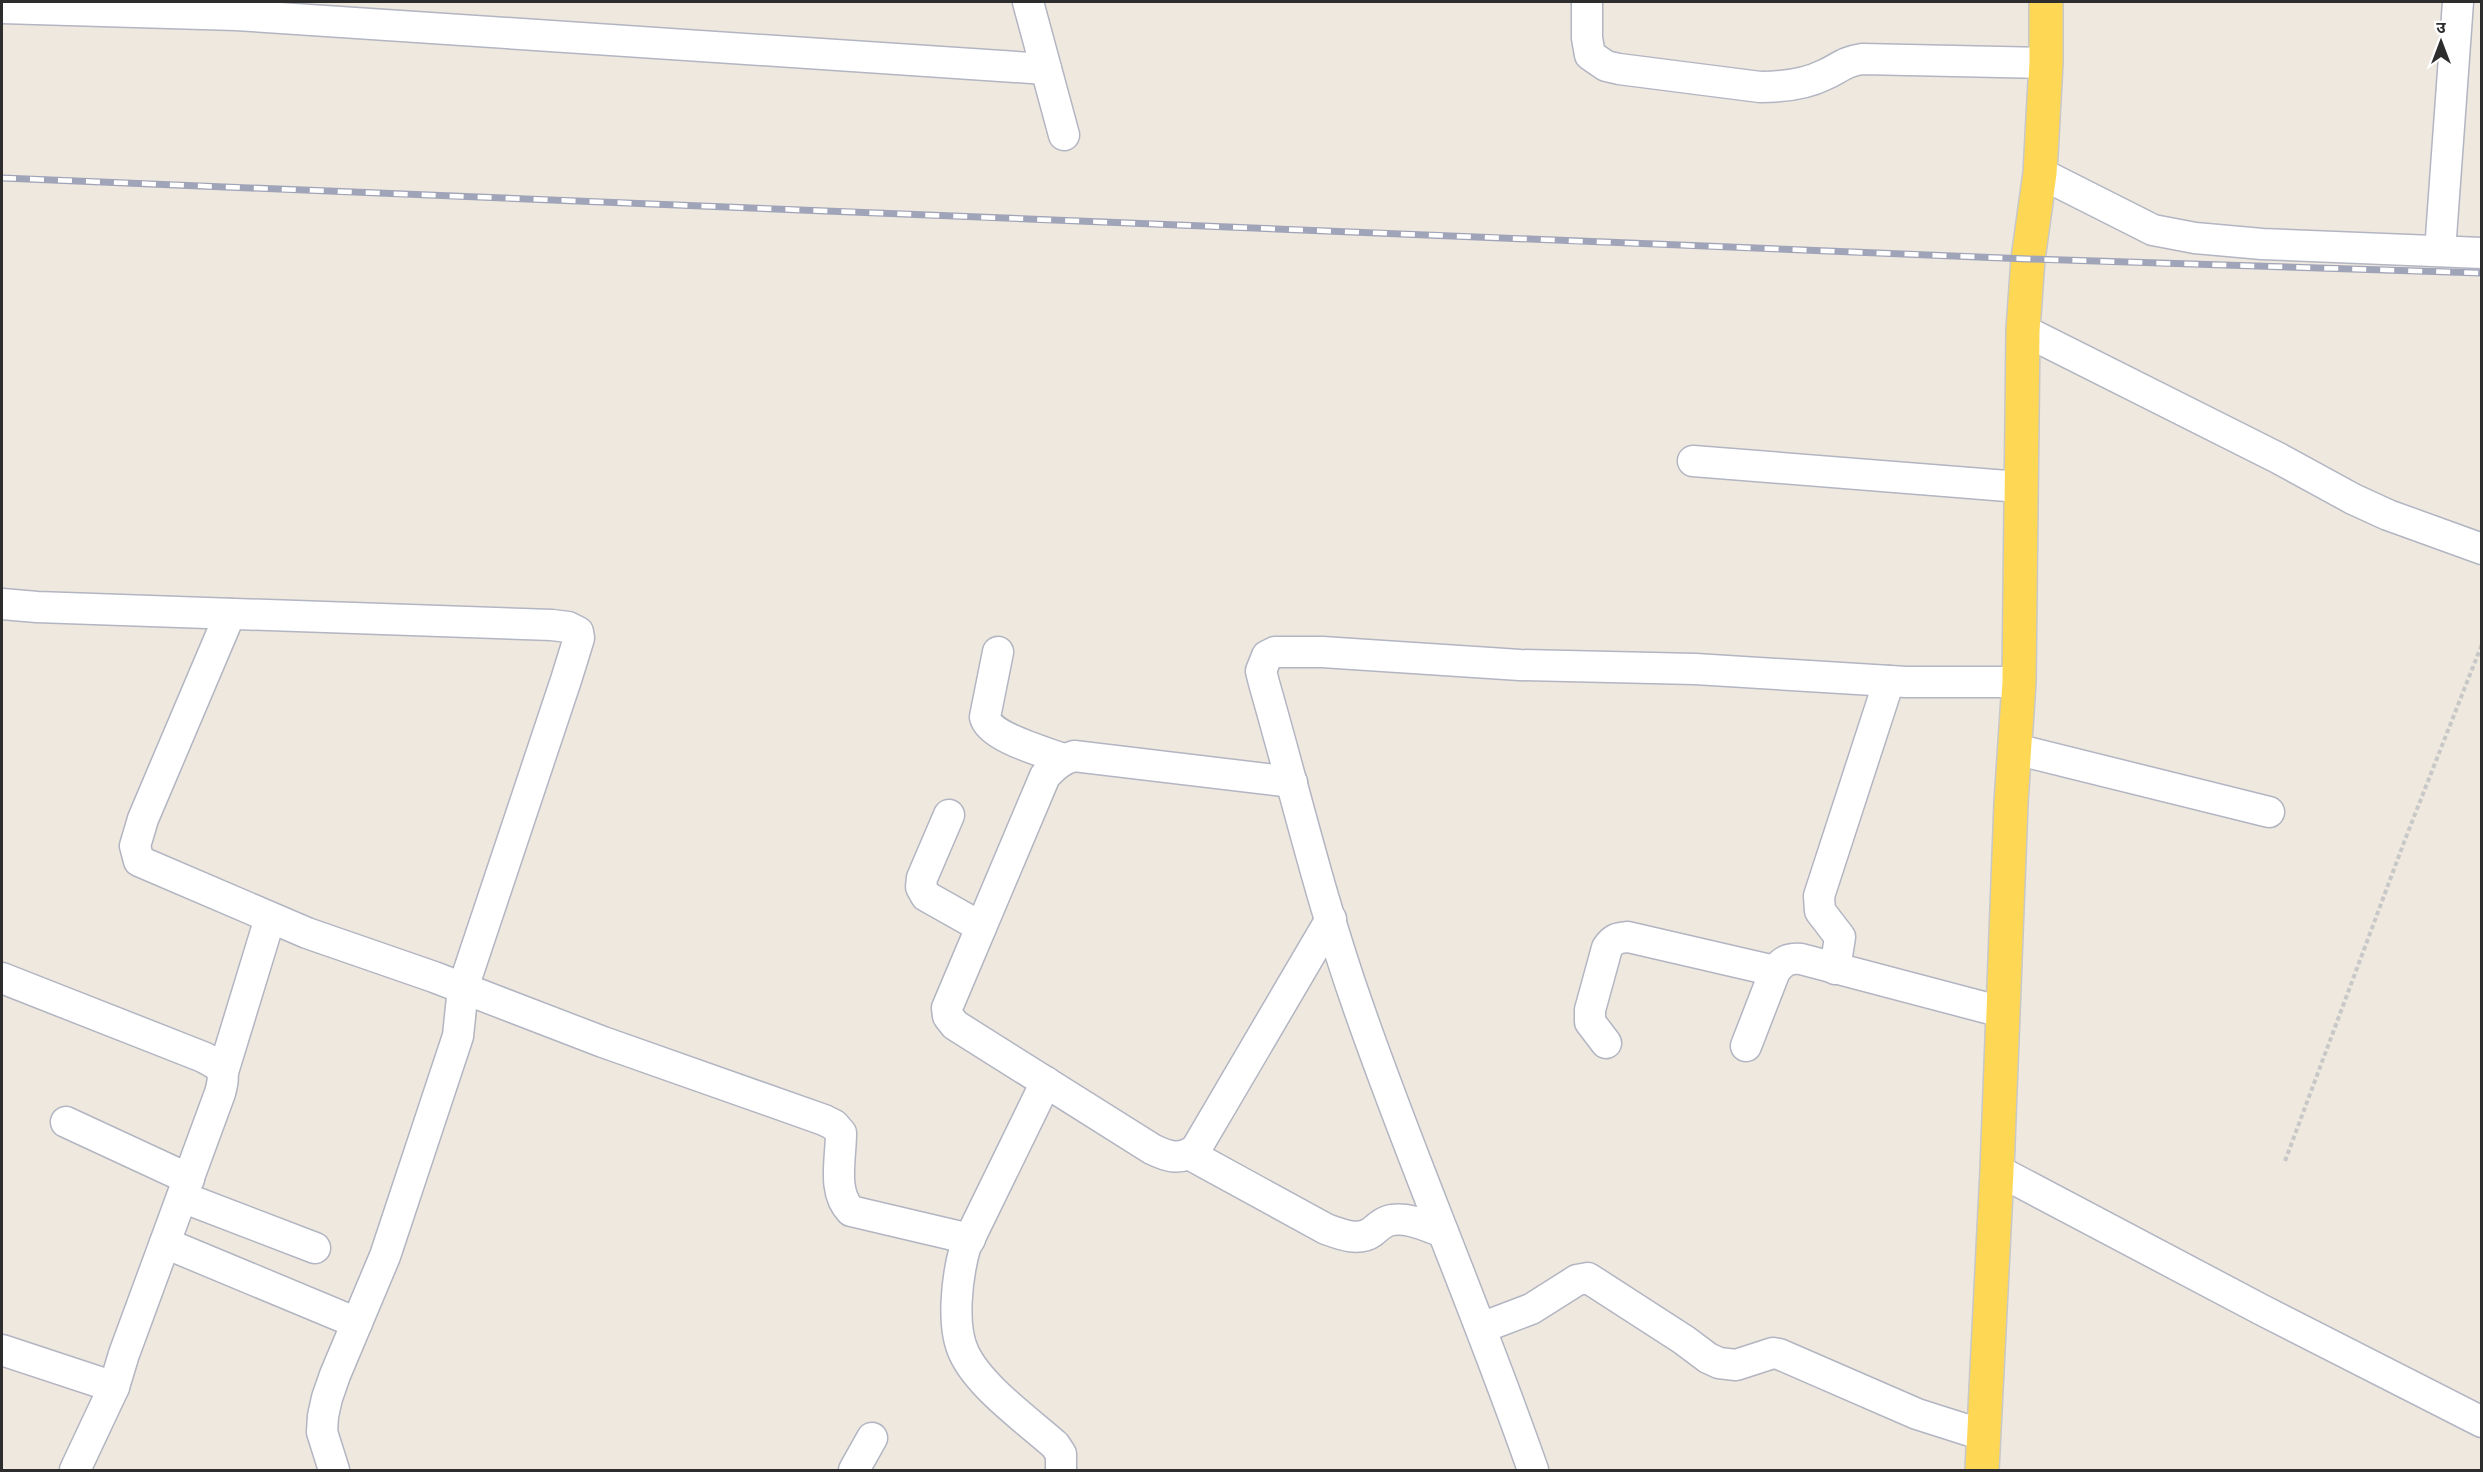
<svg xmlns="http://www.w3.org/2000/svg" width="2483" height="1472" font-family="Raleway,'Noto Sans Devanagari',sans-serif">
  <rect width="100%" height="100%" fill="#efe8de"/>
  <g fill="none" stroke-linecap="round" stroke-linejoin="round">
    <defs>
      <g id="minor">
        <polyline points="1028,2 1064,135"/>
        <path d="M1587 2V38L1590 55 1606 66 1619 69 1760 87C1782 87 1804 85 1824 75 1840 68 1843 62 1862 59L2046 63"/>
        <polyline points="2,8 236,15 1046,69"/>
        <polyline points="2040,173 2153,230 2195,238 2262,244 2482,253"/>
        <polyline points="2440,251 2458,2"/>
        <polyline points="2023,330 2278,458 2353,499 2388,515 2482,549"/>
        <polyline points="1693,461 2020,487"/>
        <polyline points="2,604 37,607 552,625 568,627 578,632 579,638 566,680 463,988 458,1036 385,1256 335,1375 327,1398 323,1416 322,1432 334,1470"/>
        <path d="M230 614 143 819 135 846 139 861 307 933 434 977 603 1042 824 1120 834 1125 841 1133C841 1159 832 1192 851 1211L970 1239"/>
        <path d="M998 652 985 717C989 737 1045 752 1063 759"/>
        <polyline points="2015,749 2269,812"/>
        <path d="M1292 782 1074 756C1061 760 1054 766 1045 776L947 1008 948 1016 955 1025 1152 1149C1168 1157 1181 1161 1196 1149L1331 919"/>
        <polyline points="949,815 922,878 921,887 926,896 981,927"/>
        <polyline points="1835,969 1840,937 1820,911 1819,896 1889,681"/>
        <path d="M2 978 203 1057C223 1067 226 1071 220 1093L124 1354 114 1387 75 1470"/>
        <path d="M1606 1043 1590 1022V1010L1607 948C1613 939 1617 938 1628 937L1775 971"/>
        <path d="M1746 1046 1775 971C1783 961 1788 958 1801 959L2002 1012"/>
        <polyline points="223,1072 270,918"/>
        <path d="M1046 1082 965 1248C957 1277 951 1326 964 1353 979 1386 1028 1421 1055 1445L1061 1454V1470"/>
        <polyline points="66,1122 189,1179"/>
        <path d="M1189 1154 1326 1229C1340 1234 1358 1242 1372 1232 1378 1227 1384 1221 1392 1220 1409 1217 1428 1227 1443 1232"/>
        <polyline points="1997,1170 2262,1310 2482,1422"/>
        <polyline points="182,1197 315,1248"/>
        <polyline points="165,1243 357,1323"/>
        <polyline points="1481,1328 1531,1309 1577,1280 1588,1278 1684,1340 1708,1358 1719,1363 1736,1365 1773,1353 1779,1354 1917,1414 1983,1435"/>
        <polyline points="2,1350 114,1387"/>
        <polyline points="854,1470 872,1438"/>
        <path d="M1533 1470C1479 1315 1413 1164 1359 1009 1321 902 1295 791 1264 683L1261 671 1267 656 1275 652H1322L1520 665 1695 669 1906 682H2019"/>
      </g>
      <polyline id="major" points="1982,1470 1997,1170 2011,803 2019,682 2023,330 2028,259 2040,173 2046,63 2046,2"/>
    </defs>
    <use href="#minor" stroke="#b2b5c2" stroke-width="33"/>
    <use href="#major" stroke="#c8c8c8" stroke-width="36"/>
    <polyline stroke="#c8c8c8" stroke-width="4" stroke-dasharray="4.5 3" stroke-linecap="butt" points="2285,1161 2406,837 2482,644"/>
    <use href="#minor" stroke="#fff" stroke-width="30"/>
    <use href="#major" stroke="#fed755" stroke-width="33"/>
    <defs>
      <polyline id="rail" points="2,178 2028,259 2482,273"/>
    </defs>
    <use href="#rail" stroke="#a0a4b9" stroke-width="7"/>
    <use href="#rail" stroke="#fff" stroke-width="4.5" stroke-dasharray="14" stroke-linecap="butt"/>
  </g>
  <rect width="2483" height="1472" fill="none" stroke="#2d2d2d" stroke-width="6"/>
  <g transform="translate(2441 42)" stroke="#ffffff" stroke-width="4.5" paint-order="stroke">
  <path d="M0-4.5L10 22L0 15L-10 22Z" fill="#2d2d2d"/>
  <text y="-9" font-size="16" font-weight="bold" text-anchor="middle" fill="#2d2d2d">उ</text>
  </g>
</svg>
